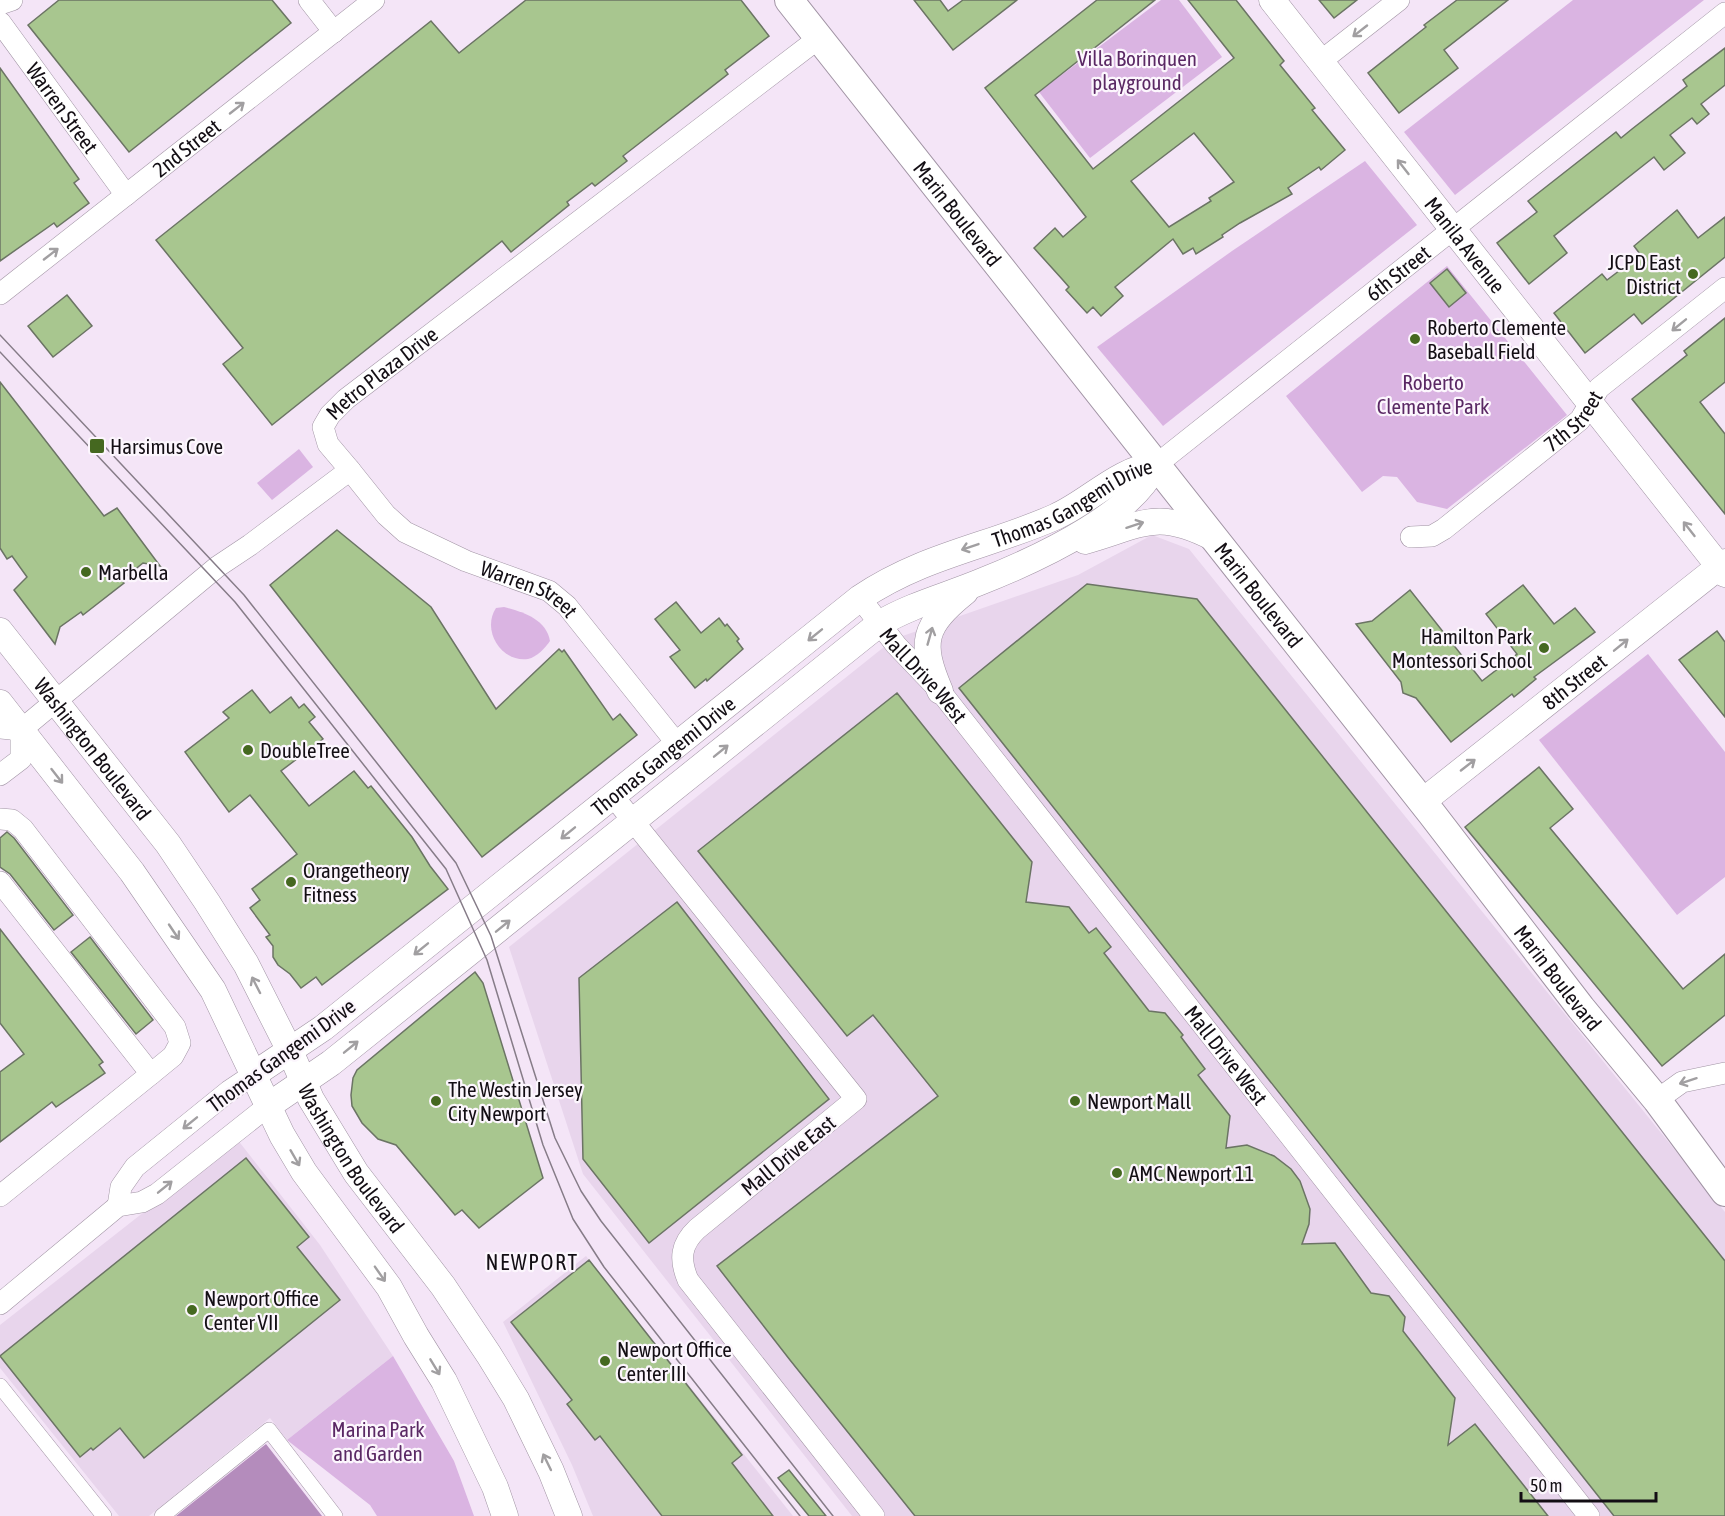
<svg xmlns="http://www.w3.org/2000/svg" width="1725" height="1516" font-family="'Asap Condensed',sans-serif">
  <rect width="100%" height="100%" fill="#f4e5f7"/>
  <g fill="#e8d5ec">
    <polygon points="1152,535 1189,549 1725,1212 1725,1516 852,1516 583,1174 509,947 894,639 1078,575"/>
    <polygon points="237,1139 320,1245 393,1356 287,1440 270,1418 149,1516 119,1516 0,1368 0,1325"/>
    <polygon points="586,1256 793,1516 593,1516 572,1465 503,1322"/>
  </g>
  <g fill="#dab4e2">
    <polygon points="1161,0 1179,0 1222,57 1090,158 1039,92"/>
    <polygon points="1573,0 1704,0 1455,195 1404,132"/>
    <polygon points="1365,161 1417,225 1163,426 1097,347 1232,251"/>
    <polygon points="1447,266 1567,415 1447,509 1417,502 1397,477 1383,476 1362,492 1286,396"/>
    <polygon points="299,449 313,467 272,500 257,483"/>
    <path d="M504 607C523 612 546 619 550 641 545 648 537 657 528 659 502 663 481 631 496 608Z"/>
    <polygon points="1648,654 1725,752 1725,877 1677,915 1539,740"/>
    <polygon points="393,1356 454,1461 474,1516 377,1516 370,1505 287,1440"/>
  </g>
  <polygon fill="#b48cbc" points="266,1444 322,1516 176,1516"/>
  <g fill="#a8c68f" stroke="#6b7464" stroke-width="1.5" fill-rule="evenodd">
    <polygon points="59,0 272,0 291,23 129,152 28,25"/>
    <polygon points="526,0 741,0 769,36 725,70 728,74 623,156 627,161 595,186 592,183 567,202 569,205 511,252 502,241 272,425 223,364 243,348 156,240 431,21 459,53"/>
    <polygon points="914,0 940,0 948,11 963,0 1017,0 953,50"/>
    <path d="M1097 0H1155L1035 95 1093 169 1234 58 1188 0H1236L1284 61 1280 65 1315 108 1312 110 1345 150 1321 170 1319 167 1288 188 1292 194 1240 223 1222 235 1223 237 1196 254 1193 248 1183 254 1173 239 1115 287 1123 296 1101 316 1093 307 1087 313 1066 290 1069 287 1062 279 1034 248 1055 228 1063 237 1086 217 985 88ZM1194 133 1234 182 1209 198 1211 201 1169 227 1131 181Z"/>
    <polygon points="1319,0 1357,0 1334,18"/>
    <polygon points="1457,0 1508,0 1444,50 1458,68 1399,113 1368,73 1426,27 1424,25"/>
    <polygon points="1725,48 1725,85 1701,104 1709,114 1697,124 1692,118 1670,135 1685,153 1664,170 1654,157 1554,236 1567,253 1529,284 1497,243 1537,212 1528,201 1616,132 1621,138 1632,129 1687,86 1683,80"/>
    <polygon points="0,68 79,179 74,183 89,203 57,227 54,223 0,261"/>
    <polygon points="1677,210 1698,238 1725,217 1725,257 1642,324 1634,314 1585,353 1554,313 1602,274 1607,280 1636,258 1640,254 1634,246"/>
    <polygon points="1447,269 1466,293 1449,307 1430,283"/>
    <polygon points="67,295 92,326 53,357 28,326"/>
    <polygon points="1725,318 1725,382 1700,402 1725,434 1725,514 1632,399 1687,355 1684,351"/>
    <polygon points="0,382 104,516 117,508 160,566 143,563 122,580 124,583 83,615 81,612 60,627 55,644 14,590 27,577 12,556 7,559 0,548"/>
    <polygon points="337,530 431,607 496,709 559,649 562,652 564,650 613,720 620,714 637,735 482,857 270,585"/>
    <polygon points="1087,584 1197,599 1725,1261 1725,1516 1614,1516 959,688"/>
    <polygon points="1523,585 1554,624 1575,608 1595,632 1534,677 1536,679 1514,697 1512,694 1451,742 1416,698 1403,693 1401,682 1356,624 1372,621 1410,590 1482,681 1517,654 1486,614"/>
    <polygon points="676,602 701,633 719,618 725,626 727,624 739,639 737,641 743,649 707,681 706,679 695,688 670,657 680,650 655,619"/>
    <polygon points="1717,631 1725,642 1725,717 1679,660"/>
    <polygon points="252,690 270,713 291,697 299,708 304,704 315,717 309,722 323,739 281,771 309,806 354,771 368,788 371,786 412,837 430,866 448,889 322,985 316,977 301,988 290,974 278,965 273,957 273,946 266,937 270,935 250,908 260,900 252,889 297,854 250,795 229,812 185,752 229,718 223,712"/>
    <polygon points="897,693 1032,862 1026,902 1069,907 1089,933 1096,928 1111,947 1104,953 1149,1011 1165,1013 1183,1035 1181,1037 1205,1069 1198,1075 1230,1116 1226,1148 1247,1145 1274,1156 1291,1169 1300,1181 1310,1209 1309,1224 1302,1244 1335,1243 1371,1293 1389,1296 1405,1317 1403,1331 1455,1398 1448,1445 1475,1424 1548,1516 915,1516 790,1360 717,1266 938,1096 873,1015 847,1036 698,851"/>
    <polygon points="1539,767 1573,809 1550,828 1683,989 1725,954 1725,1015 1662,1066 1465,827"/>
    <polygon points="7,832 14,838 73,915 54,930 10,874 0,867 0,838"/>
    <polygon points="677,902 829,1099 649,1243 583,1159 579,978"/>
    <polygon points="0,929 103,1062 99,1065 105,1073 56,1107 52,1102 0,1142 0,1072 24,1054 0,1023"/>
    <polygon points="90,937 153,1020 136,1034 71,952"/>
    <polygon points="475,972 483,983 543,1178 479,1228 462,1210 455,1215 396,1145 378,1139 362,1123 352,1106 351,1095 353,1078 357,1070"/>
    <polygon points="246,1158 309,1237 297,1247 340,1300 144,1458 120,1428 93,1450 91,1448 80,1457 0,1356"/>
    <polygon points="589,1260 742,1455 732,1463 773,1516 662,1516 600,1436 595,1440 567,1404 572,1400 511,1322"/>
    <polygon points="789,1470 826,1516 809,1516 778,1478"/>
  </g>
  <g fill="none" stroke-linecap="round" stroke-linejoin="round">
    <defs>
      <g id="pedestrian">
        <polyline points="0,1386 104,1516"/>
        <polyline points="162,1516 269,1430 335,1516"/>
      </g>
      <g id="minor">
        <polyline points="309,0 334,32"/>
        <polyline points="0,4 12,0"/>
        <path id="s1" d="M0 22 126 195"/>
        <polyline points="1321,61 1399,0"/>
        <path id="s2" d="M0 294 374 0"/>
        <path id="s3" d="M1156 465 1725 13"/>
        <path id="s4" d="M350 470 386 515 405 532 466 561 549 591 567 606 678 745"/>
        <path id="s5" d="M1411 537 1432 536 1444 529 1580 420 1599 388 1725 288"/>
        <path id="s6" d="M860 598 896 645 940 691 1589 1516"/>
        <polyline points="0,728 21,730"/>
        <path id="s7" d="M21 730 217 567 250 545 350 470 328 444 323 427 330 415 346 399 819 38"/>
        <polyline points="0,775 21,759 21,730"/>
        <path d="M613 796 856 1099 697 1229C681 1244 679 1259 688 1280L874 1516"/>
        <polyline points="0,819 12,820 23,829 175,1027 180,1043 173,1056 151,1074"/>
        <polyline points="0,882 151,1074 0,1196"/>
        <polyline points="1657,1100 1682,1082 1725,1073"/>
        <polyline points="118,1206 121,1187 135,1167 229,1091 253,1075"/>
        <polyline points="0,1304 118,1206 142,1202 157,1194 268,1106"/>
      </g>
      <g id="tertiary">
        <path id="s8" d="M1272 0 1725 574"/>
        <path d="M1085 541C1142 525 1156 508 1214 538"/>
        <path id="s9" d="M0 631 168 844 207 902 246 964 290 1051 311 1099 356 1173 443 1286 489 1355 516 1399 551 1471 569 1516"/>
        <path d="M940 691C919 642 923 626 965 592"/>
        <polyline points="0,703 132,872 213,990 282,1135 304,1172 389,1287 416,1336 444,1381 495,1487 505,1516"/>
        <path id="s10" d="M1422 802 1725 562"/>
        <path id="s11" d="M253 1075 323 1028 860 598C924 555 987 547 1055 517 1089 502 1118 469 1156 465"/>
        <path d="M268 1106 331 1063 879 624C911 605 946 596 980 582 1018 567 1053 551 1087 530 1116 512 1139 495 1156 465"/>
      </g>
      <g id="secondary">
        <path id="s12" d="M789 0 1432 814 1581 1008 1657 1100 1725 1192"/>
      </g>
    </defs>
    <use href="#pedestrian" stroke="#a194a4" stroke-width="16"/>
    <use href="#minor" stroke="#a194a4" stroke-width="22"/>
    <use href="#tertiary" stroke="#a194a4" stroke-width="27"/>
    <use href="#secondary" stroke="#a194a4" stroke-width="30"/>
    <use href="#pedestrian" stroke="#fff" stroke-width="15"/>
    <use href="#minor" stroke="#fff" stroke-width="21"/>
    <use href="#tertiary" stroke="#fff" stroke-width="26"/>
    <use href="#secondary" stroke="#fff" stroke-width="28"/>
    <g stroke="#867c88" stroke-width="1.5">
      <polyline points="0,335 244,595 456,863 491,936 555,1138 581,1191 601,1221 833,1516"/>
      <polyline points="0,352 235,602 446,869 487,960 543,1145 573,1219 604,1267 800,1516"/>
    </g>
  </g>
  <defs><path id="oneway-shaft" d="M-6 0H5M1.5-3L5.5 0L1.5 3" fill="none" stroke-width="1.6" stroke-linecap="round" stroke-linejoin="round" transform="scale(1.5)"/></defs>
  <g stroke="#a19fa1">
    <use href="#oneway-shaft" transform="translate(1360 31) rotate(142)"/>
    <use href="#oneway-shaft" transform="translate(237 108) rotate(-38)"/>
    <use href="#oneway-shaft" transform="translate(1403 167) rotate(-128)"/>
    <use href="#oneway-shaft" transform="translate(51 254) rotate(-38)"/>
    <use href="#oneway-shaft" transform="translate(1679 325) rotate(141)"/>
    <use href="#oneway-shaft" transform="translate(1135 525) rotate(-18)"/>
    <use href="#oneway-shaft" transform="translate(1689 529) rotate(-128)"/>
    <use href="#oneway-shaft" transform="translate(970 547) rotate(161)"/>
    <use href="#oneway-shaft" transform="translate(815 635) rotate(141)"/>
    <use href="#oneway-shaft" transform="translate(930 636) rotate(-74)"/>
    <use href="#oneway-shaft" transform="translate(1621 645) rotate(-39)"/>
    <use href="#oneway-shaft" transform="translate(721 751) rotate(-39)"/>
    <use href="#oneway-shaft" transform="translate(1468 765) rotate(-38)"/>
    <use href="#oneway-shaft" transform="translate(57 776) rotate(52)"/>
    <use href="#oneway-shaft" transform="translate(568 833) rotate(141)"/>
    <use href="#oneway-shaft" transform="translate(503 926) rotate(-39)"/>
    <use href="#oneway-shaft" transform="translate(174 932) rotate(56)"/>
    <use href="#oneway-shaft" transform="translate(421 949) rotate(141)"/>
    <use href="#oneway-shaft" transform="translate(256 985) rotate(-117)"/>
    <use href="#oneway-shaft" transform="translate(351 1047) rotate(-39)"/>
    <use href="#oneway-shaft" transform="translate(1688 1081) rotate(162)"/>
    <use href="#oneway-shaft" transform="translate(190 1123) rotate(141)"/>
    <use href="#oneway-shaft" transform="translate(295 1158) rotate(60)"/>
    <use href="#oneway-shaft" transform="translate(165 1187) rotate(-39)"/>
    <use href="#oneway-shaft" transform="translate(380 1274) rotate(55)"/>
    <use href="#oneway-shaft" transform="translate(435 1367) rotate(59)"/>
    <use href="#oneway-shaft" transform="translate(547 1462) rotate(-116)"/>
  </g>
  <g fill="#456820" stroke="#fcf6fd" stroke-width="2">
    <circle cx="1693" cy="274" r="6"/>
    <circle cx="1415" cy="339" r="6"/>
    <rect x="89" y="438" width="16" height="16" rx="3"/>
    <circle cx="86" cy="572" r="6"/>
    <circle cx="1544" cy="648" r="6"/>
    <circle cx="248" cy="750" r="6"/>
    <circle cx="291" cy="882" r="6"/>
    <circle cx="436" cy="1101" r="6"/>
    <circle cx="1075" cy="1101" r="6"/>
    <circle cx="1117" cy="1173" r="6"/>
    <circle cx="192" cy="1310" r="6"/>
    <circle cx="605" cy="1361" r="6"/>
  </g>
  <g text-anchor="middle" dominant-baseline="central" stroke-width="4.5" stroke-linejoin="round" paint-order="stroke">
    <g font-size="21" fill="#5a2864" stroke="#fcf6fd">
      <text x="1137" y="58">Villa Borinquen<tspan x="1137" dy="24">playground</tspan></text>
      <text x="1433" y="382">Roberto<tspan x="1433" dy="24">Clemente Park</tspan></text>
      <text x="378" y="1429">Marina Park<tspan x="378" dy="24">and Garden</tspan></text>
    </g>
    <g font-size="21" fill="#130e14" stroke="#fcf6fd">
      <text stroke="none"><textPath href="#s1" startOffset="106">Warren Street</textPath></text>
      <text stroke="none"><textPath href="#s2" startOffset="237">2nd Street</textPath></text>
      <text stroke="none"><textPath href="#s12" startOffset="272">Marin Boulevard</textPath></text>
      <text stroke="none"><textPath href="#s8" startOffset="312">Manila Avenue</textPath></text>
      <text stroke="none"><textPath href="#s3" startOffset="309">6th Street</textPath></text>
      <text stroke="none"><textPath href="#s7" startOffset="552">Metro Plaza Drive</textPath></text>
      <text stroke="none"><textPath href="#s5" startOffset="204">7th Street</textPath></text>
      <text stroke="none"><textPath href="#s11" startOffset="1006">Thomas Gangemi Drive</textPath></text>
      <text stroke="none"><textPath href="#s4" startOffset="220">Warren Street</textPath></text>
      <text stroke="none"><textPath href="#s12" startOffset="758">Marin Boulevard</textPath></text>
      <text stroke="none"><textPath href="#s6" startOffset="100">Mall Drive West</textPath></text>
      <text stroke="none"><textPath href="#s10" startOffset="194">8th Street</textPath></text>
      <text stroke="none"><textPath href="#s9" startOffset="150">Washington Boulevard</textPath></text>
      <text stroke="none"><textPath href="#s11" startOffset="520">Thomas Gangemi Drive</textPath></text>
      <text stroke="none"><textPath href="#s12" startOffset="1244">Marin Boulevard</textPath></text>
      <text transform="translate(281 1055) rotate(-36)">Thomas Gangemi Drive</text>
      <text stroke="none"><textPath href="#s6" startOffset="586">Mall Drive West</textPath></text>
      <text transform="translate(788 1155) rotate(-39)">Mall Drive East</text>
      <text stroke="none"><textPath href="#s9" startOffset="636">Washington Boulevard</textPath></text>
    </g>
    <g font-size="21" fill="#130e14" stroke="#fcf6fd" text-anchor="start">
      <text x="1681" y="262" text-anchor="end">JCPD East<tspan x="1681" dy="24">District</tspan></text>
      <text x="1427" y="327">Roberto Clemente<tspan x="1427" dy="24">Baseball Field</tspan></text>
      <text x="110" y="446">Harsimus Cove</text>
      <text x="98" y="572">Marbella</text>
      <text x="1532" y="636" text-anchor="end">Hamilton Park<tspan x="1532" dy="24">Montessori School</tspan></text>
      <text x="260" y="750">DoubleTree</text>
      <text x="303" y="870">Orangetheory<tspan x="303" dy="24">Fitness</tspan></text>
      <text x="448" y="1089">The Westin Jersey<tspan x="448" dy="24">City Newport</tspan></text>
      <text x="1087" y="1101">Newport Mall</text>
      <text x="1129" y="1173">AMC Newport 11</text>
      <text x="204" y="1298">Newport Office<tspan x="204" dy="24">Center VII</tspan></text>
      <text x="617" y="1349">Newport Office<tspan x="617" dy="24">Center III</tspan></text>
    </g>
    <g font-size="22" letter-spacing="1.5" fill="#130e14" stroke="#fcf6fd">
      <text x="532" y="1262">NEWPORT</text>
    </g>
  </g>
  <path d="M1521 1492v9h135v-9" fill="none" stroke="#130e14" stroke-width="3"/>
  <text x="1530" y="1492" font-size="18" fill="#130e14" stroke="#fcf6fd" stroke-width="4.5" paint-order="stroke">50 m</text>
</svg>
